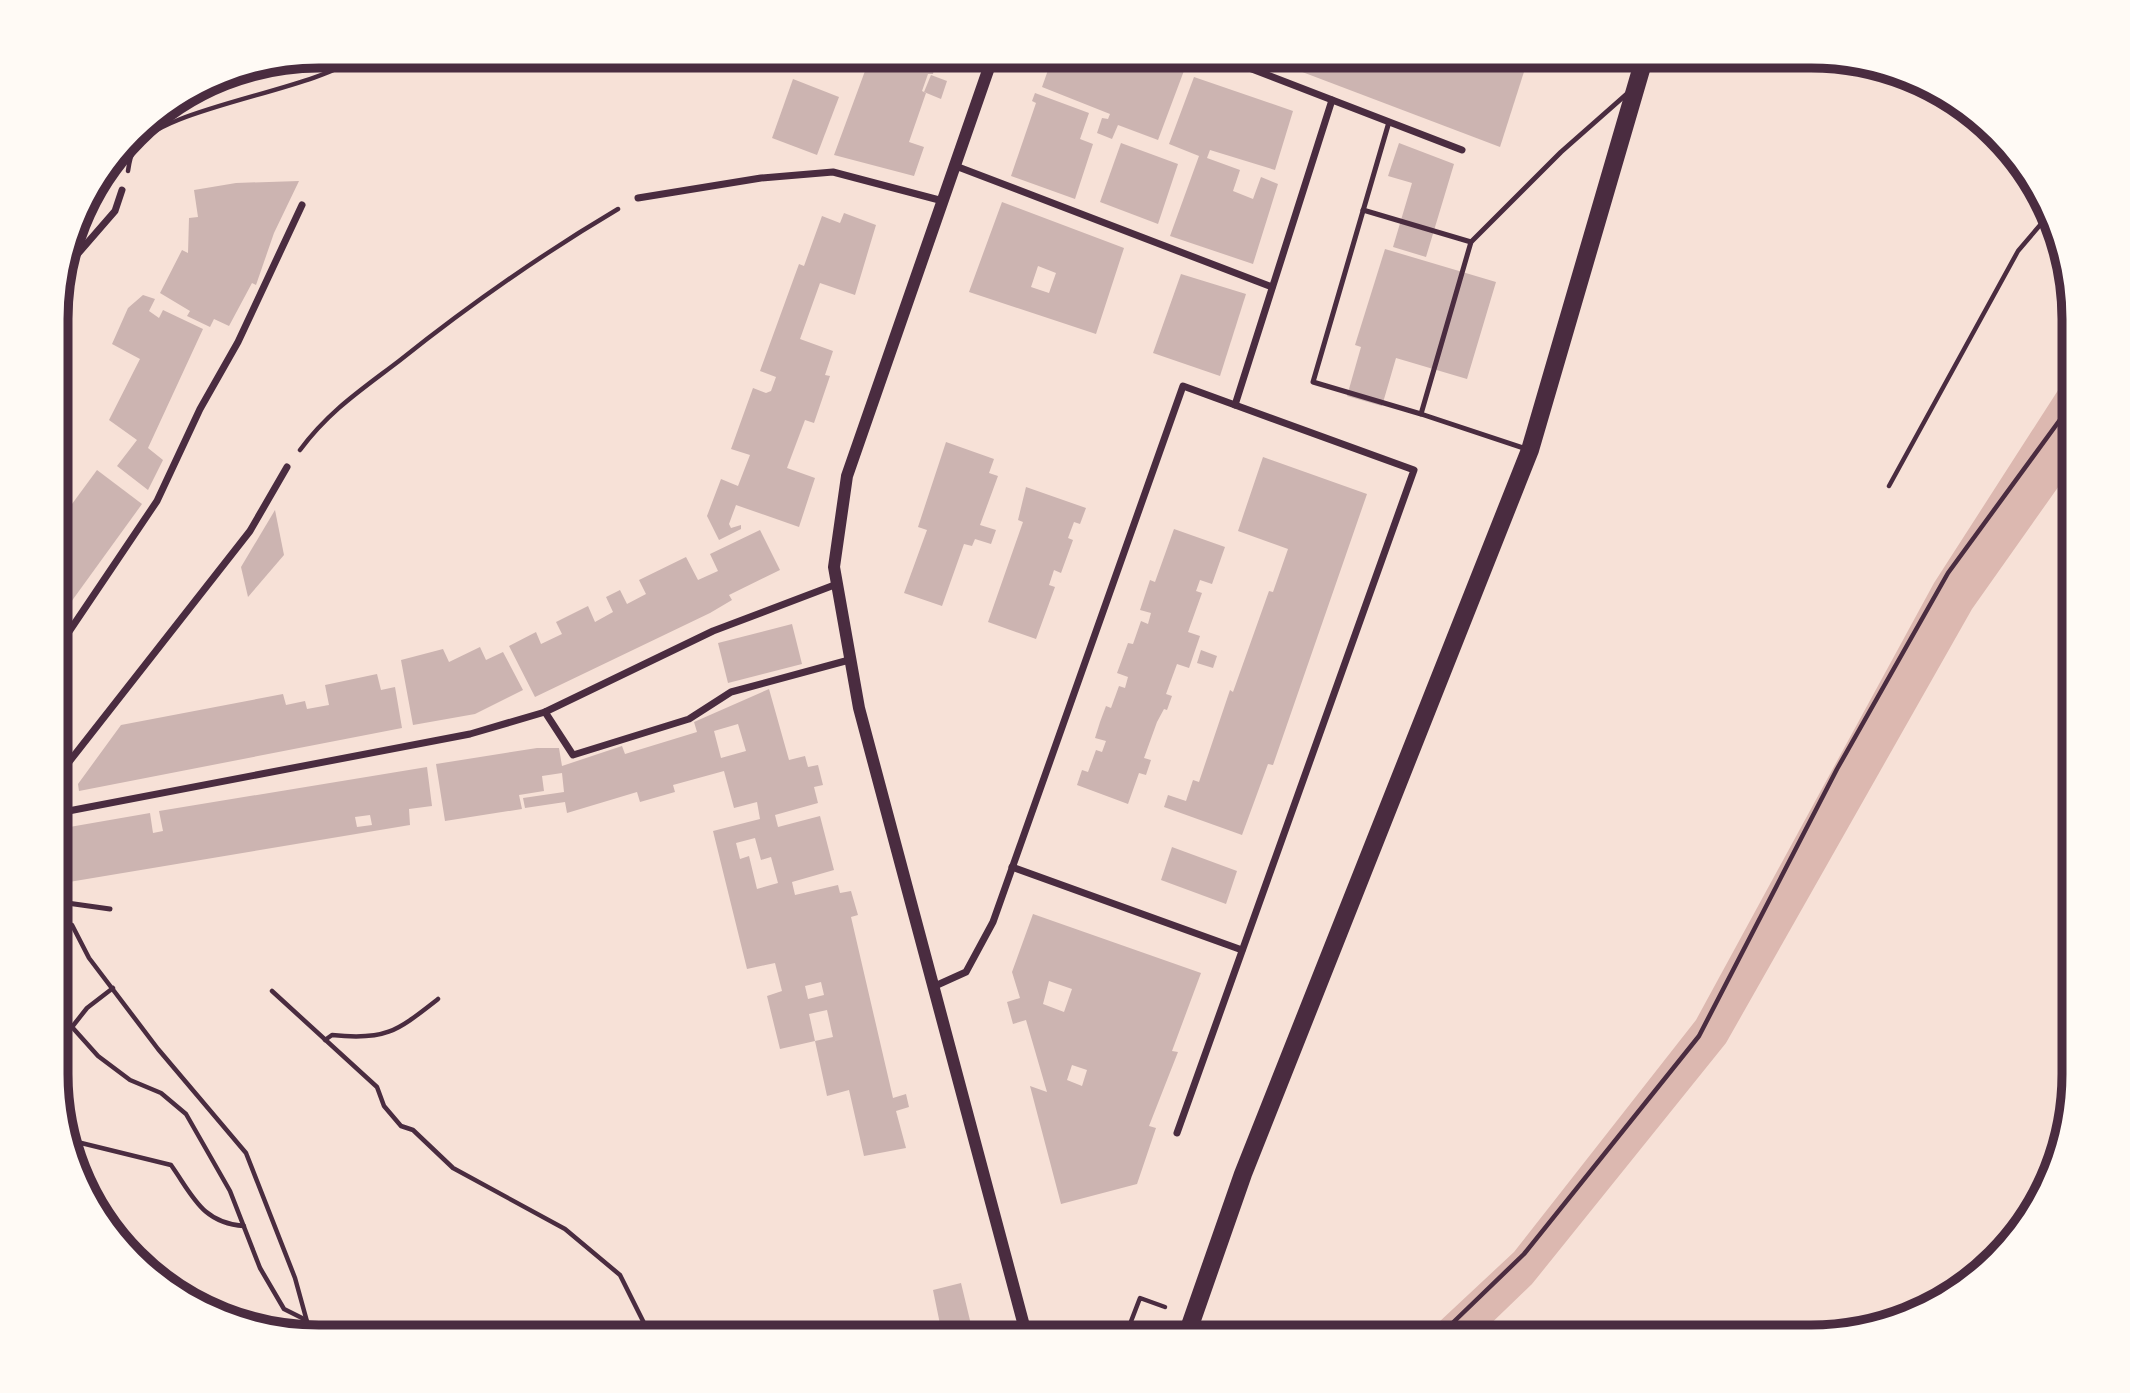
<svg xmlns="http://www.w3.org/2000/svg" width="2130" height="1393" font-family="Mulish,sans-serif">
  <rect width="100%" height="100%" fill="#f7e1d7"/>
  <polygon fill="#dcb8b0" points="2073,367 2073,466 1972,609 1726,1043 1532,1284 1477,1337 1423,1337 1514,1252 1696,1020 1934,583"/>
  <g fill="#ccb4b1" fill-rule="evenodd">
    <polygon points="856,56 937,56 933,74 928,74 922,91 926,93 909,142 924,147 914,176 834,155 865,71 853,67"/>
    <polygon points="1053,56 1151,56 1185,68 1158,140 1118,125 1112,139 1097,133 1102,118 1108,119 1110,114 1042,87"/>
    <polygon points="1260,56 1529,56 1500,147"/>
    <polygon points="931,75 947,81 941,99 924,92"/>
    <polygon points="1194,77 1293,111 1275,170 1210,150 1207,158 1240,170 1233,191 1253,199 1261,177 1278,184 1253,264 1170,236 1199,156 1169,144"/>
    <polygon points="793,79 839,97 817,155 772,138"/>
    <polygon points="1035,93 1089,113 1080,139 1093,144 1075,199 1011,176 1036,103 1032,101"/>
    <polygon points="1121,143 1178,164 1158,224 1100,202"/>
    <polygon points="1399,143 1454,164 1426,257 1393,247 1412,183 1388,176"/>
    <polygon points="299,181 274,233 256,285 252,283 229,326 214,319 210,327 187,316 190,311 160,293 182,250 188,253 189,218 198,217 194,190 236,183"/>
    <polygon points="89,195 98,201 74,234 83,203"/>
    <path d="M1002 202 1124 248 1096 334 969 292ZM1038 266 1056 273 1049 293 1031 287Z"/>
    <polygon points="844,213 876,225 855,295 820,283 800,339 833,351 825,375 830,376 814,423 805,420 787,468 815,478 799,527 736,505 729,524 731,528 741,525 741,529 719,540 707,516 721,479 738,486 750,455 731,449 753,388 766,393 771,391 776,377 760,371 799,264 804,266 822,216 840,223"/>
    <polygon points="1385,249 1496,282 1467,379 1396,358 1382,406 1347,396 1361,347 1355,345"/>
    <polygon points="1181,274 1246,294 1220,376 1153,353"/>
    <polygon points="143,295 155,299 149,311 159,318 163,310 203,329 148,448 163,460 148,490 117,466 137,440 109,420 140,359 112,344 128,308"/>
    <polygon points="946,442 994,459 989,473 998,476 980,525 996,530 991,544 975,539 972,546 964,544 942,606 904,593 927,530 918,527"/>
    <polygon points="1263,457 1367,494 1273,765 1268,764 1242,835 1164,807 1168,795 1186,801 1193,780 1199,782 1230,690 1233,692 1269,591 1273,592 1288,549 1238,531"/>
    <polygon points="97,470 142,504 58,620 58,523"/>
    <polygon points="1026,487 1086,508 1080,524 1074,522 1068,538 1073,540 1061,573 1054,570 1049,585 1055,587 1036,639 988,622 1023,522 1018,520"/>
    <polygon points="275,510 284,555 248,597 241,567"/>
    <polygon points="1174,529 1225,547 1212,584 1200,580 1196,591 1202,593 1188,632 1200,636 1189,668 1177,664 1166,694 1172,696 1167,710 1164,709 1157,722 1144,758 1151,760 1146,775 1139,773 1128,804 1077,785 1082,770 1088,772 1096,750 1102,752 1106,741 1095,738 1100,722 1106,706 1111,708 1119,686 1125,688 1128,677 1117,673 1128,643 1133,644 1141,621 1148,624 1151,613 1140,610 1150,580 1155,582"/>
    <polygon points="760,530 780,570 729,595 732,600 710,613 535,697 509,646 536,632 541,644 562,634 556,622 588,606 595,622 613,612 606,597 620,590 627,604 646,594 639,580 686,557 698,580 718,571 710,554"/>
    <polygon points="792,624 802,664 728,683 718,643"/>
    <polygon points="480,647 486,660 503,652 523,690 475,714 413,725 401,660 443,649 449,662"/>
    <polygon points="1201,650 1217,656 1213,668 1197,663"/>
    <polygon points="377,674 381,690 395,687 402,728 79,791 78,784 121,725 283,694 286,705 305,701 307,709 329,705 325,685"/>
    <path d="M769 689 789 760 805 756 808 767 818 765 823 785 814 787 818 803 775 815 778 827 820 816 834 870 792 882 795 895 838 885 840 893 851 891 858 915 851 917 893 1098 906 1094 909 1107 896 1111 906 1148 864 1156 849 1090 827 1096 815 1041 780 1049 767 996 782 991 775 963 747 969 713 831 760 819 757 802 734 808 724 771 673 785 675 792 640 802 637 792 567 813 565 802 525 808 523 798 564 792 562 773 542 776 544 791 519 795 522 809 445 821 436 764 537 748H559L562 766 622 746 625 754 697 732 694 722ZM738 724 746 751 721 758 714 731ZM755 838 761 860 771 857 778 883 757 889 749 856 740 859 736 843ZM821 982 824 995 808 999 805 986ZM827 1010 833 1037 815 1041 809 1014Z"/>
    <path d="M427 767 432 806 409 809 410 825 63 883 58 875V829L150 813 153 833 163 831 159 811ZM370 815 372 825 357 827 355 817Z"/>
    <polygon points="1172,847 1237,871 1226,904 1161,880"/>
    <path d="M1033 914 1201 973 1172 1051 1178 1052 1149 1126 1156 1128 1137 1184 1061 1204 1030 1086 1047 1092 1026 1020 1013 1024 1007 1002 1020 998 1012 972ZM1049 981 1072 989 1064 1012 1043 1004ZM1072 1065 1087 1070 1082 1086 1067 1080Z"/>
    <polygon points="961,1283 974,1337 947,1337 944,1322 940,1324 933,1290"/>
  </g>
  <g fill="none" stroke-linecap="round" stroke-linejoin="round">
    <g stroke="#4a2c40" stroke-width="4.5">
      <path d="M128 171C129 164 130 156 134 150 158 107 312 92 359 56"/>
      <path d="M300 450C329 411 361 390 399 361 468 306 542 254 618 209"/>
      <polyline points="1889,486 2018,251 2047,217"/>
      <polyline points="72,925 89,958 158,1049 246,1153 295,1278 311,1336"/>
      <polyline points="272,991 377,1087 384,1106 401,1126 413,1130 453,1168 565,1229 620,1275 651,1337"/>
      <polyline points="58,1026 72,1027 87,1008 113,988"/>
      <polyline points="72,1027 98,1056 130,1080 161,1093 186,1114 230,1191 260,1268 284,1309 306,1320"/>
      <path d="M325 1040 332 1035C386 1041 397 1031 438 999"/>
      <path d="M69 1140 171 1165C193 1196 202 1223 244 1226"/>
      <polyline points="1125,1337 1140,1298 1165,1307"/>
      <polyline points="1438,1337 1524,1254 1699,1036 1837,769 1948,573 2073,402"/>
    </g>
    <g stroke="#4a2c40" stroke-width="5">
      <polyline points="1389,122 1313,382 1421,414"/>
      <polyline points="1363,210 1471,242"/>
      <polyline points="1526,449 1421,414 1471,242 1561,152 1629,92"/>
      <polyline points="58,899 60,902 110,909"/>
    </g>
    <g stroke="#4a2c40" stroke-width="7">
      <polyline points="1218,56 1462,150"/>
      <polyline points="953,165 1272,287"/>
      <polyline points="638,198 761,178 833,172 943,201"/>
      <polyline points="62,272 115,211 122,190"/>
      <polyline points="58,648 157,501 200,409 238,342 302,205"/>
      <polyline points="545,712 573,755 689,719 731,692 849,660"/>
      <polyline points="58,776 250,531 287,467"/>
      <polyline points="58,813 470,734 545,712 713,631 837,584"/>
      <polyline points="1012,867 1242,950"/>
      <polyline points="935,986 966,972 993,922 1183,386 1235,405 1332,100"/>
      <polyline points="1177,1133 1414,470 1235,405"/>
    </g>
    <polyline stroke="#4a2c40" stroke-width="12" points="993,56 847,476 834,567 859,708 1027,1337"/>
    <polyline stroke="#4a2c40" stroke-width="18" points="1186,1337 1243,1174 1530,450 1645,56"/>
  </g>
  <path d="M0 0H2130V1393H0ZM319 68H1811A251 251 0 0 1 2062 319V1074A251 251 0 0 1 1811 1325H319A251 251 0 0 1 68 1074V319A251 251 0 0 1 319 68Z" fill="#fffaf5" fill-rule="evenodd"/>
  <path fill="none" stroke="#4a2c40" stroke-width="9" d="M319 68H1811A251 251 0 0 1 2062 319V1074A251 251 0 0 1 1811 1325H319A251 251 0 0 1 68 1074V319A251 251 0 0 1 319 68Z"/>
</svg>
